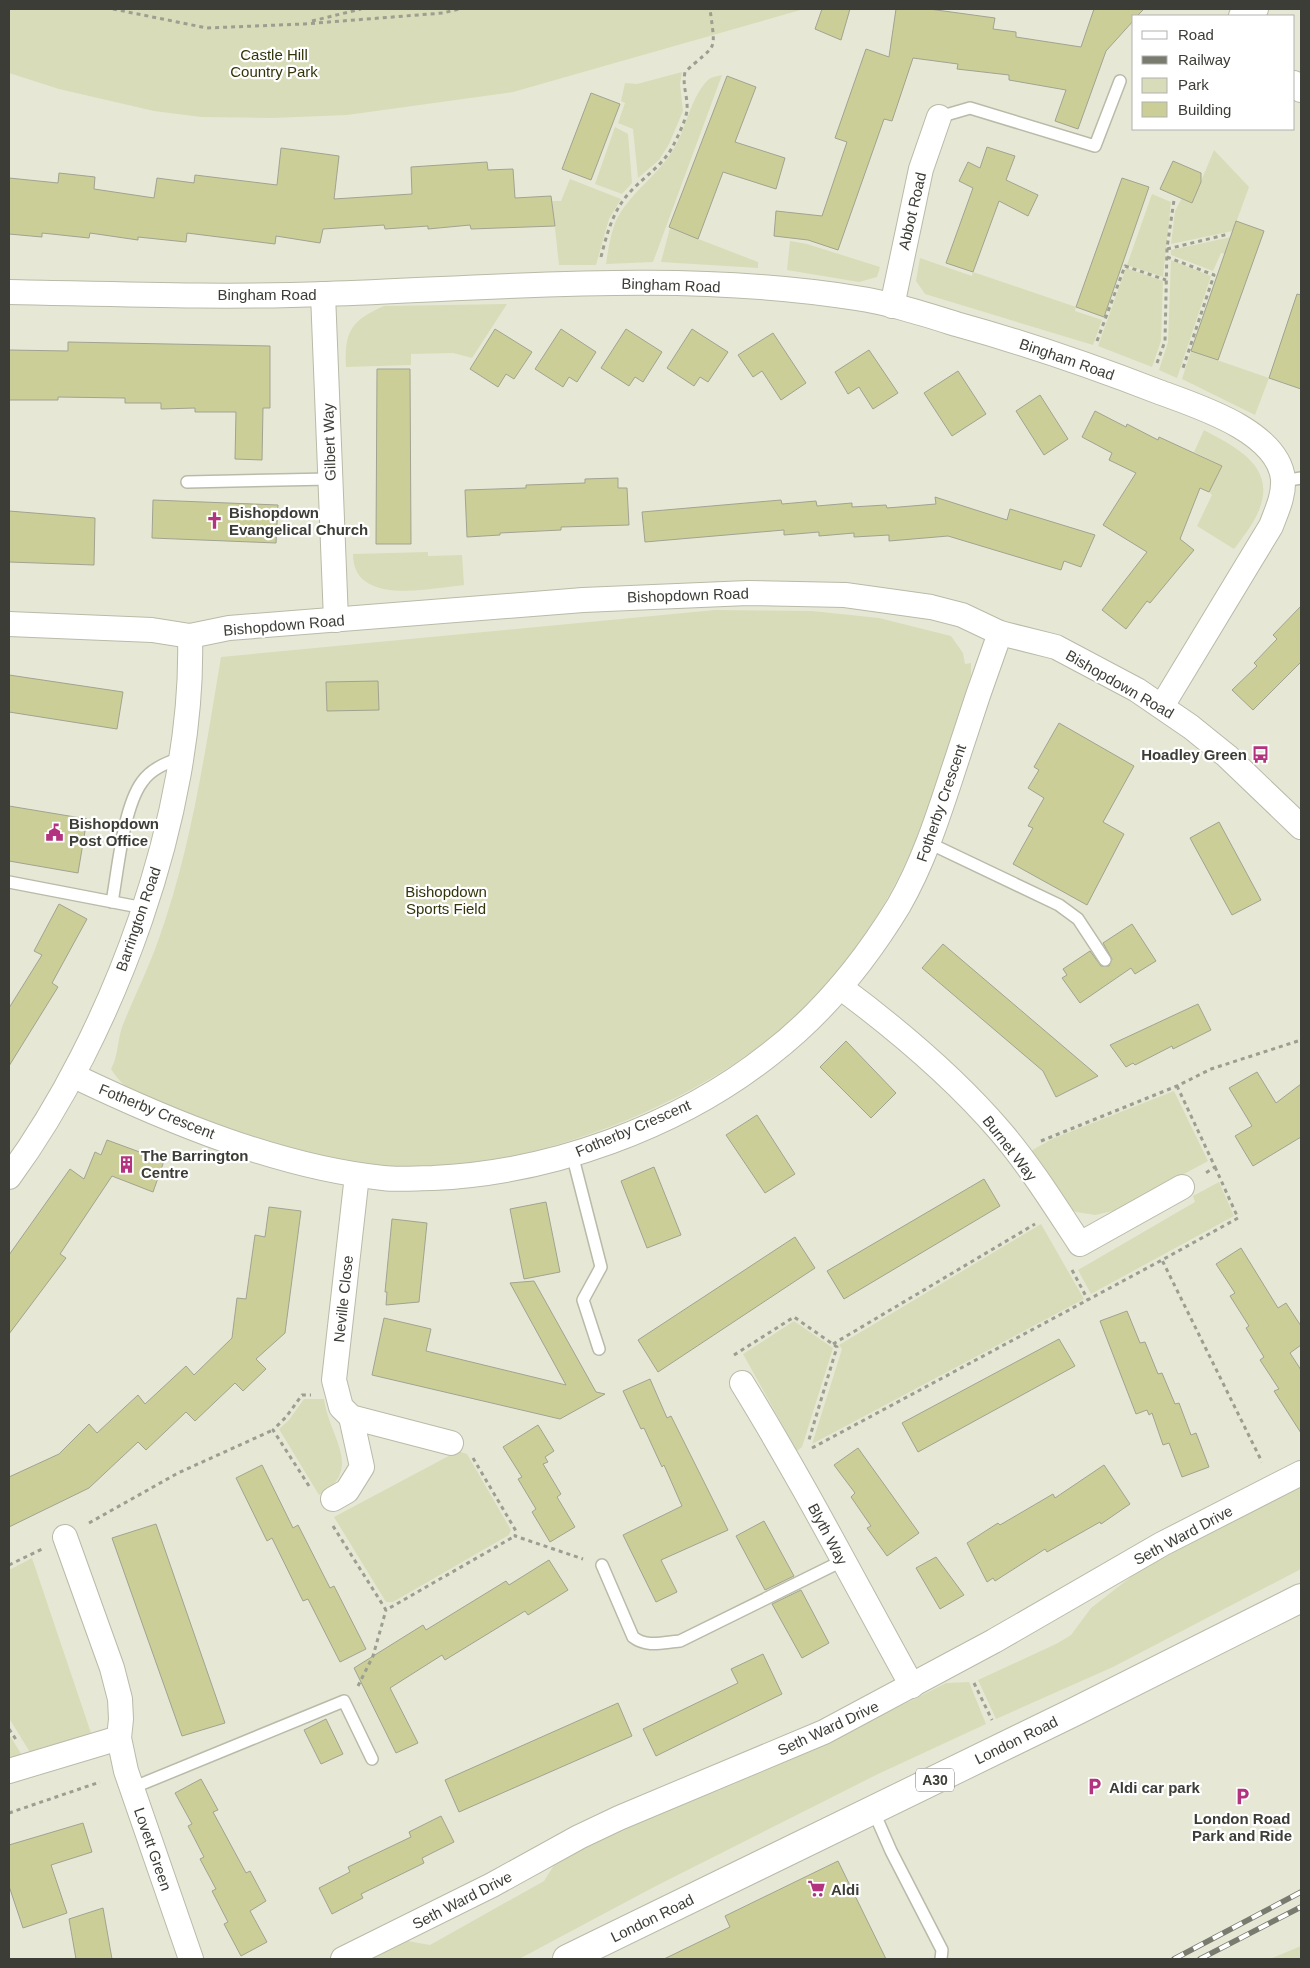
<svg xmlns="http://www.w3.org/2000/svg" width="1310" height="1968" font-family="Helvetica,sans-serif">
  <rect width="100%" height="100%" fill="#e6e8d5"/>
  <g fill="#d9dcb8">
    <polygon points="9,9 804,9 513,92 347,115 273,118 201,117 154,111 59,89 9,73"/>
    <polygon points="682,72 680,84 683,111 669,144 659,160 638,178 633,129 618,123 625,103 621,101 625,83 637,84"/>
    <path d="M722 75 653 262 606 264C608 250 610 237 615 223 629 192 660 175 676 145 687 125 691 97 708 80 711 77 718 76 722 75Z"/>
    <polygon points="615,127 628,134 632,183 622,194 595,184"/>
    <polygon points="1214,150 1249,187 1233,231 1171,244 1175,211 1182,198 1192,203"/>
    <polygon points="570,179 621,199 609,219 596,265 559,265 552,201 561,201"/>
    <polygon points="1152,194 1171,202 1163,277 1127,265"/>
    <polygon points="670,228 758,262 758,268 661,262"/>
    <polygon points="1231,237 1225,254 1221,253 1213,271 1171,255 1171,250"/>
    <polygon points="790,241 807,244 880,267 877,277 859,282 787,270"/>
    <polygon points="920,258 972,276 973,272 1076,307 1075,311 1102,320 1093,345 925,294 916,281"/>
    <polygon points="1171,260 1211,276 1177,378 1159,370 1168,342"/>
    <polygon points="1126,268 1163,281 1161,341 1152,367 1098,346"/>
    <path d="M507 304 472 358 453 353 411 354V365L346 367C344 331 352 320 384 306Z"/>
    <polygon points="1191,351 1269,378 1255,415 1182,379"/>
    <path d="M1204 430C1235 447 1277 466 1259 510 1254 523 1243 537 1234 549L1197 526 1212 495 1209 492 1222 466 1194 452Z"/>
    <path d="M428 552V556L462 555 464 585C431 588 353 607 353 554Z"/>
    <path d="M715 610 812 611 879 618 951 636 963 653 965 664 971 663V675C945 754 924 839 880 911 853 954 820 996 781 1029 686 1111 510 1178 384 1166 298 1158 216 1123 136 1093 125 1087 118 1080 111 1069 119 1055 117 1037 124 1022 135 995 148 969 158 941 191 850 205 752 221 657Z"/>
    <polygon points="1174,1091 1208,1161 1117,1210 1095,1215 1076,1212 1067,1207 1029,1152 1052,1139"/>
    <polygon points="1219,1182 1234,1216 1091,1294 1078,1270 1195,1202 1193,1196"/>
    <polygon points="1041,1224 1084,1299 812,1444 842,1349 839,1345"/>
    <polygon points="794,1321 833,1348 802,1447 797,1451 743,1354"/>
    <path d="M304 1399H324C329 1437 365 1470 319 1495L279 1429 289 1420Z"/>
    <polygon points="458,1451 467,1454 511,1530 509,1535 393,1602 386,1602 334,1517"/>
    <polygon points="1301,1483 1301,1569 1113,1667 996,1719 978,1680 1058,1643 1071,1635 1091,1608 1136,1573"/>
    <polygon points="32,1558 91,1733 31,1754 9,1718 9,1570"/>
    <polygon points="969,1682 986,1724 878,1774 654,1887 519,1959 366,1959 408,1941 430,1945 544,1881 556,1862 630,1825 734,1784 853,1730 946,1683"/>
    <polygon points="9,1734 23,1757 9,1762"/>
    <polygon points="1301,1946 1301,1959 1270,1959"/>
  </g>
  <g fill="#cbcf97" stroke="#a1a391">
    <polygon points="822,9 850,9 841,40 815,29"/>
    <polygon points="896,9 929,9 995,18 993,29 1016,32 1016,37 1081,47 1094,9 1144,9 1137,16 1134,16 1134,20 1106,51 1078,129 1055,121 1066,90 1009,80 1009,75 957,69 958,64 913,58 892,121 884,119 838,250 808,240 774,236 776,211 822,216 847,142 835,138 866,49 889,57"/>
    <polygon points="727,76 756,87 735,142 785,158 776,189 723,172 698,239 669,227"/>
    <polygon points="591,93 620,104 591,180 562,169"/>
    <polygon points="987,147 1015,156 1006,180 1038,195 1028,216 999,201 973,272 946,263 973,188 959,181 968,162 980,168"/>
    <polygon points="281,148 339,156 334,199 412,194 411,167 487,162 488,170 513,169 515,198 551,196 555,226 471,229 470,225 428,229 428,226 385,229 384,225 323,229 320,243 276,236 275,244 187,233 186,242 138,237 138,240 90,233 89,238 42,233 42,237 9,234 9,178 58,183 59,173 95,177 94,189 154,198 157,178 194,183 195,175 277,185"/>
    <polygon points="1173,161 1201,173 1201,182 1192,203 1160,189"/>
    <polygon points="1122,178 1149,187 1104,317 1076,307"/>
    <polygon points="1236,221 1264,231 1218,360 1191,351"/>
    <polygon points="1297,294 1301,295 1301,389 1269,378"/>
    <polygon points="495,329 532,352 514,379 506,374 498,387 470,369"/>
    <polygon points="561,329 596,352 577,382 569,377 563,387 535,369"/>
    <polygon points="626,329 662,352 643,382 635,377 629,386 601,368"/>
    <polygon points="692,329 728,352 708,382 700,377 694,386 667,368"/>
    <polygon points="773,333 806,383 781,400 762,371 753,377 738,355"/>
    <polygon points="68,342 270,346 270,408 263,408 262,460 235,459 236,412 195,412 195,408 161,409 161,403 125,403 125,398 58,397 58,400 9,400 9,350 68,351"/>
    <polygon points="869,350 898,393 873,409 859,387 848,394 835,372"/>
    <polygon points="377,369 410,369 411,544 376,544"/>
    <polygon points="958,371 986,414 952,436 924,393"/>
    <polygon points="1040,395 1068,439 1044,455 1016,411"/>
    <polygon points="1095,411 1126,427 1127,424 1158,440 1159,437 1222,466 1209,492 1200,488 1180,539 1194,550 1150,603 1147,601 1126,629 1102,610 1147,552 1103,525 1136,473 1109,460 1112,453 1082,437"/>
    <polygon points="618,478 618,488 627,488 629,525 561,527 561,530 500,533 500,535 467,537 465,490 526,488 526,485 585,483 585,479"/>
    <polygon points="935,497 1007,520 1010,509 1095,535 1081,567 1064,561 1061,570 948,536 889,541 889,535 854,537 854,533 819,536 819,532 784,535 784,530 645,542 642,512 781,500 782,504 816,501 817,506 852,503 852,507 886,505 887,508 936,504"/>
    <polygon points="153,500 278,505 276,543 152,538"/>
    <polygon points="9,511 95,518 94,565 9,562"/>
    <polygon points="1301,606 1301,664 1300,663 1253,710 1232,690 1257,666 1254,663 1277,639 1273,635"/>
    <polygon points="9,675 123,692 117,729 9,712"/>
    <polygon points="378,681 379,710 327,711 326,682"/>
    <polygon points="1059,723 1134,766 1103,822 1124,834 1087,905 1013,864 1033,828 1028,826 1044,798 1028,788 1039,770 1034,767"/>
    <polygon points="9,806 87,819 78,873 9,861"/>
    <polygon points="1219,822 1261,900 1232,915 1190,838"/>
    <polygon points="59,904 87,919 52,983 58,987 9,1066 9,1008 42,955 34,951"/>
    <polygon points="1132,924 1156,961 1135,974 1131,968 1080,1003 1062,978 1067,975 1063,969 1090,951 1101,966 1109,966 1112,959 1103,943"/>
    <polygon points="943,944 1098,1076 1056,1097 1043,1071 922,968"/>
    <polygon points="1198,1004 1211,1030 1173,1049 1172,1046 1135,1065 1133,1063 1126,1067 1110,1045"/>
    <polygon points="846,1041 896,1093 871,1118 820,1067"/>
    <polygon points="1257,1072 1276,1103 1301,1084 1301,1137 1253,1166 1235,1136 1252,1126 1229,1088"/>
    <polygon points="757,1115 795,1174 765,1193 726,1135"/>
    <polygon points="107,1140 164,1161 153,1192 112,1176 60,1254 66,1258 9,1334 9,1255 70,1169 84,1179 95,1152 101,1155"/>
    <polygon points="654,1167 681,1235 647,1248 621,1181"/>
    <polygon points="984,1179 1000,1206 844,1299 827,1271"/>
    <polygon points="546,1202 560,1272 524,1279 510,1209"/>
    <polygon points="269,1207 301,1211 285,1333 256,1359 266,1369 243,1391 235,1383 195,1421 186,1412 146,1450 138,1442 89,1488 9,1527 9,1477 59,1454 89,1424 97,1433 138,1395 145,1404 186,1366 194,1375 232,1338 237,1298 246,1299 255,1235 265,1237"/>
    <polygon points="392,1219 427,1223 419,1302 386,1305 387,1292 385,1292"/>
    <polygon points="795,1237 815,1268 658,1372 638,1340"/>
    <polygon points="1241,1248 1278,1308 1286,1303 1301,1326 1301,1345 1290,1353 1301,1370 1301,1433 1274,1391 1279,1389 1260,1360 1264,1357 1246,1328 1249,1326 1230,1296 1235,1293 1216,1264"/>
    <polygon points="534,1281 596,1392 605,1394 560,1419 372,1375 384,1318 431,1329 426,1351 566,1385 510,1283"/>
    <polygon points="1127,1311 1140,1343 1145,1342 1158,1374 1162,1373 1175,1404 1179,1403 1191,1435 1196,1433 1209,1467 1182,1477 1169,1443 1163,1445 1152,1413 1149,1415 1147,1410 1136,1414 1100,1321"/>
    <polygon points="1059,1339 1075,1366 918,1452 902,1423"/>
    <polygon points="650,1379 667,1418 671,1416 728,1530 661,1560 677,1592 656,1602 623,1535 682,1506 664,1465 662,1467 644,1428 641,1429 623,1391"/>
    <polygon points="538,1425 554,1451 545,1457 548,1462 543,1464 561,1494 557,1497 575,1527 550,1542 532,1512 536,1509 518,1479 522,1477 503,1447"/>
    <polygon points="858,1448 919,1533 887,1556 867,1528 871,1526 851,1497 855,1493 834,1465"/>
    <polygon points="262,1465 293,1528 298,1525 330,1588 334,1586 366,1649 340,1662 308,1599 303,1601 272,1538 267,1541 236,1478"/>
    <polygon points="1104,1465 1130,1504 1101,1524 1100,1522 1047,1552 1045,1549 995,1581 993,1578 987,1582 967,1543 998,1523 1000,1525 1053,1494 1055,1498"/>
    <polygon points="764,1521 794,1576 765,1590 736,1536"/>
    <polygon points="156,1524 225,1723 182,1736 112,1538"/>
    <polygon points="936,1557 964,1595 940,1609 916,1568"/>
    <polygon points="549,1560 568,1590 528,1615 525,1611 445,1660 442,1655 390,1688 418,1743 396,1753 354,1668 423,1625 426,1630 506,1581 509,1585"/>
    <polygon points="801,1590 829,1643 802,1658 772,1604"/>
    <polygon points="763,1654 782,1694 656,1756 643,1729 738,1683 731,1669"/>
    <polygon points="618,1703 632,1736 459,1812 445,1780"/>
    <polygon points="326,1719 343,1754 321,1764 304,1730"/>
    <polygon points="201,1779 218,1810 213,1812 246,1873 250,1871 266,1901 250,1911 267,1942 241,1956 224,1924 228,1922 212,1891 216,1889 200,1859 204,1857 188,1826 192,1824 175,1793"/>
    <polygon points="441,1816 454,1842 422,1858 424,1863 361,1894 363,1898 332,1914 319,1888 350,1872 348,1867 411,1837 409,1832"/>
    <polygon points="83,1823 92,1852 51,1865 67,1913 23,1928 9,1886 9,1845"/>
    <polygon points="838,1861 886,1959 664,1959 730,1927 725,1916"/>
    <polygon points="103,1908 112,1959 76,1959 69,1919"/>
  </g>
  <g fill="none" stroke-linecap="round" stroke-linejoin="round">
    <defs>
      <g id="service">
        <polyline points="939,117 970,108 1095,146 1120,81"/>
        <polyline points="1283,481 1301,478"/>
        <polyline points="187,482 330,479"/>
        <polyline points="929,843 1059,905 1078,919 1105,960"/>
        <polyline points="9,882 144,908"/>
        <path d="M112 902C118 870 123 808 142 782 151 769 166 763 180 758"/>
        <polyline points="572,1154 601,1267 583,1300 599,1349"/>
        <path d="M602 1565 633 1637C647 1648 664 1642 680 1641L842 1561"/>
        <polyline points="132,1788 344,1701 372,1759"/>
        <polyline points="873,1810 891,1851 942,1950 941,1959"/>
      </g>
      <g id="minor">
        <polyline points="1241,16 1256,9"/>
        <polyline points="1294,83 1301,90"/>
        <path d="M9 292C114 294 220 298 326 294 502 288 682 270 856 298 890 303 924 314 956 324 1025 343 1092 366 1159 392 1197 406 1278 431 1283 479 1284 496 1277 510 1271 526L1162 706"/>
        <polyline points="323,294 336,620"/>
        <polyline points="892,306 921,169 939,117"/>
        <polyline points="9,624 152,630 190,636 229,628 583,600 748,593 845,595 931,607 962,615 1000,633 1056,647 1137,690 1191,727 1227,756 1301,827"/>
        <path d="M840 987C898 1030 954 1077 1001 1132 1030 1166 1055 1206 1080 1244L1182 1187"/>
        <path d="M74 1076C168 1121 278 1167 383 1178 400 1180 417 1178 433 1178 550 1173 678 1127 770 1054 822 1014 865 961 899 905 926 858 941 807 958 756 971 715 985 674 1000 633"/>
        <polyline points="357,1175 334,1380 341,1407 351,1417 451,1443"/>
        <path d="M9 1177C113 1035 195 813 190 636"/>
        <path d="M742 1383C803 1482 856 1585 912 1686"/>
        <polyline points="333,1499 347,1491 362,1467 351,1417"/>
        <polyline points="65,1537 112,1668 120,1699 121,1719 119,1738 126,1771 191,1959"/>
        <polyline points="9,1771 119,1738"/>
        <polyline points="343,1959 492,1885 579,1837 619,1818 824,1732 994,1641 1162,1544 1301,1473"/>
      </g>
      <polyline id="trunk" points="567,1959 1074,1712 1301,1598"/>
    </defs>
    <use href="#service" stroke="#b9baa8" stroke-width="14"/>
    <use href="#minor" stroke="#b9baa8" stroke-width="26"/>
    <use href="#trunk" stroke="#b9baa8" stroke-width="30"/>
    <g stroke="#9c9e90" stroke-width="3" stroke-dasharray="4 4" stroke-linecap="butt">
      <polyline points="113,9 207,28 304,24 443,13 459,9"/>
      <polyline points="312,21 361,9"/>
      <polyline points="1167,249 1229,234"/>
      <path d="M601 257C607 233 614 208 631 191 646 175 663 165 673 146 678 136 686 120 687 110 688 96 682 86 685 72 717 42 716 55 710 9"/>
      <polyline points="1167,257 1214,275 1182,371"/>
      <polyline points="1097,341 1125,266 1166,280"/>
      <polyline points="1157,363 1165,341 1167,248 1174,200"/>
      <polyline points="1177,1086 1215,1167 1204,1174"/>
      <polyline points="1041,1141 1177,1086 1211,1069 1301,1040"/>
      <polyline points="1215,1167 1238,1218 1162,1260 1262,1462"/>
      <polyline points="1072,1270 1088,1300"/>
      <polyline points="833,1344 1035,1224"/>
      <polyline points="734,1355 794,1317 837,1347 808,1443"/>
      <polyline points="812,1448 1162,1260"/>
      <polyline points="473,1458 516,1531 515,1536 583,1559"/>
      <polyline points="309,1486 273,1430 286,1417 302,1395 311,1395"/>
      <polyline points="89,1523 178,1473 273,1430"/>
      <polyline points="333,1526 386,1610 515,1536"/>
      <polyline points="9,1565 42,1549"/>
      <polyline points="974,1683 992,1720"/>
      <polyline points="358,1686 373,1656 386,1610"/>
      <polyline points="9,1729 17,1741"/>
      <polyline points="9,1813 100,1782"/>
    </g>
    <use href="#service" stroke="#fff" stroke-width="11"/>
    <use href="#minor" stroke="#fff" stroke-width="24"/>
    <use href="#trunk" stroke="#fff" stroke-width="28"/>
    <defs>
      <g id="rail">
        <polyline points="1174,1959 1301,1892"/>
        <polyline points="1200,1959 1301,1907"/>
      </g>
    </defs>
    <use href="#rail" stroke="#797b6f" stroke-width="5.5"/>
    <use href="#rail" stroke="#fff" stroke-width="4" stroke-dasharray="11" stroke-linecap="butt"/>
  </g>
  <defs>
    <symbol id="church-bare" viewBox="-9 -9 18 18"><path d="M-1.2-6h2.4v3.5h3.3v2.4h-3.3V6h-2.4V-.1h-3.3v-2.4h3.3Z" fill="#b3337f" stroke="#fff" stroke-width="2.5" paint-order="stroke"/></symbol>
    <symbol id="bus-bare" viewBox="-9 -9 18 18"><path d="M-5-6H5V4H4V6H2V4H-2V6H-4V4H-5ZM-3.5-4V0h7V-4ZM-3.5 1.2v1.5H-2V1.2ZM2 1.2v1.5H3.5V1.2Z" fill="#b3337f" stroke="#fff" stroke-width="2.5" paint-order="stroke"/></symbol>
    <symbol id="civic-bare" viewBox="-9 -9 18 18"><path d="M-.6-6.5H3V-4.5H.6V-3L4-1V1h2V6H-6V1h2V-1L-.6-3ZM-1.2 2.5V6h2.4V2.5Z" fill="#b3337f" stroke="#fff" stroke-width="2.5" paint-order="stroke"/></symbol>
    <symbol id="building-bare" viewBox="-9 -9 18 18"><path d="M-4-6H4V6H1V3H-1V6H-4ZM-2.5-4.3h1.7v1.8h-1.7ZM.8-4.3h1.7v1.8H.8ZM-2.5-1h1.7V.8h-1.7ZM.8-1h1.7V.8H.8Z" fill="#b3337f" stroke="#fff" stroke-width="2.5" paint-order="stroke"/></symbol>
    <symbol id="parking-bare" viewBox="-9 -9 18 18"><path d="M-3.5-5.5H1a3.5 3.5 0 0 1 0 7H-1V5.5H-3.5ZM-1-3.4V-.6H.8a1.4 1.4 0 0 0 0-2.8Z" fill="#b3337f" stroke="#fff" stroke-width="2.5" paint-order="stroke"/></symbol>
    <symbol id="supermarket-bare" viewBox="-9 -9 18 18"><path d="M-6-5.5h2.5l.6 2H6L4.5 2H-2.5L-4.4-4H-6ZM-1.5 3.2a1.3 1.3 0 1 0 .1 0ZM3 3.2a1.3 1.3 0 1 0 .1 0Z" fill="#b3337f" stroke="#fff" stroke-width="2.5" paint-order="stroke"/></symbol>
  </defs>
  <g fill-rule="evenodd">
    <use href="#church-bare" x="202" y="508" width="25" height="25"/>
    <use href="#bus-bare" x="1248" y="742" width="25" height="25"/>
    <use href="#civic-bare" x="42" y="820" width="25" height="25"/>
    <use href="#building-bare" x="114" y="1152" width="25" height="25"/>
    <use href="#parking-bare" x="1082" y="1774" width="25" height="25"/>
    <use href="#parking-bare" x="1230" y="1784" width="25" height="25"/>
    <use href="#supermarket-bare" x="804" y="1876" width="25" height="25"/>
  </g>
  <g text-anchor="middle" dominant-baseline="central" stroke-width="4.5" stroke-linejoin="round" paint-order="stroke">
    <rect fill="#fff" stroke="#767772" stroke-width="1" x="916" y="1768.5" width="38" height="23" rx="4"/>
    <g font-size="14" font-weight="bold" fill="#3c3d36">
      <text x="935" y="1780">A30</text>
    </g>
    <g font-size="15" fill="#333509" stroke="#fff">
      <text x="274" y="54">Castle Hill<tspan x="274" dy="17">Country Park</tspan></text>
      <text x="446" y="891">Bishopdown<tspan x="446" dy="17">Sports Field</tspan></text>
    </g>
    <g font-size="15" fill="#3c3d36" stroke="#fff">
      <text transform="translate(912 211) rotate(-77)">Abbot Road</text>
      <text transform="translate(671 285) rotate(2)">Bingham Road</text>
      <text x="267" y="294">Bingham Road</text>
      <text transform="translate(1067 359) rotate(19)">Bingham Road</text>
      <text transform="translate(329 442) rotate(-92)">Gilbert Way</text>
      <text transform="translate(688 595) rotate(-2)">Bishopdown Road</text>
      <text transform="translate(284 625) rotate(-5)">Bishopdown Road</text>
      <text transform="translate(1120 684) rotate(30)">Bishopdown Road</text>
      <text transform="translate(941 803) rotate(-71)">Fotherby Crescent</text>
      <text transform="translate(138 919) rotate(-71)">Barrington Road</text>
      <text transform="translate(157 1111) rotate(22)">Fotherby Crescent</text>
      <text transform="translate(633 1128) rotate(-23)">Fotherby Crescent</text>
      <text transform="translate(1010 1148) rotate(52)">Burnet Way</text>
      <text transform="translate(343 1299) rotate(-84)">Neville Close</text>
      <text transform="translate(828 1534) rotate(62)">Blyth Way</text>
      <text transform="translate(1183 1535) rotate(-28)">Seth Ward Drive</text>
      <text transform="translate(828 1728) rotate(-25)">Seth Ward Drive</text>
      <text transform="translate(1016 1740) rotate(-26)">London Road</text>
      <text transform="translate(153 1849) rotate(71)">Lovett Green</text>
      <text transform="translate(462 1900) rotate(-27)">Seth Ward Drive</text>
      <text transform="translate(652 1918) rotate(-26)">London Road</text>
    </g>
    <g font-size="15" font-weight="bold" fill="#3c3d36" stroke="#fff" text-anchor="start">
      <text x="229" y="512">Bishopdown<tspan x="229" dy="17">Evangelical Church</tspan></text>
      <text x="1247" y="754" text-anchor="end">Hoadley Green</text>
      <text x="69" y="823">Bishopdown<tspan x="69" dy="17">Post Office</tspan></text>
      <text x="141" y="1155">The Barrington<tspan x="141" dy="17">Centre</tspan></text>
      <text x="1109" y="1787">Aldi car park</text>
      <text x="1242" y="1818" text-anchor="middle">London Road<tspan x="1242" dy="17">Park and Ride</tspan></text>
      <text x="831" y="1889">Aldi</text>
    </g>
  </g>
  <rect width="1310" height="1968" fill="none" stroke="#3c3d36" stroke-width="20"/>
  <rect x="1132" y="15" width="162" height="115" fill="#ffffff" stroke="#b1b1af"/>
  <rect x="1142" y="31" width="25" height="8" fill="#ffffff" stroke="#b1b1af"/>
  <text x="1178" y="40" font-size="15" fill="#3c3d36">Road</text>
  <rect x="1142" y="56" width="25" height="8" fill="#797b6f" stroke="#b1b1af"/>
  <text x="1178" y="65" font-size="15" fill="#3c3d36">Railway</text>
  <rect x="1142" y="78" width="25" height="15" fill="#d9dcb8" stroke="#b1b1af"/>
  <text x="1178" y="90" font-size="15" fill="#3c3d36">Park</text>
  <rect x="1142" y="102" width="25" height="15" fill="#cbcf97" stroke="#b1b1af"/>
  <text x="1178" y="115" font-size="15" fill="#3c3d36">Building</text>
</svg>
